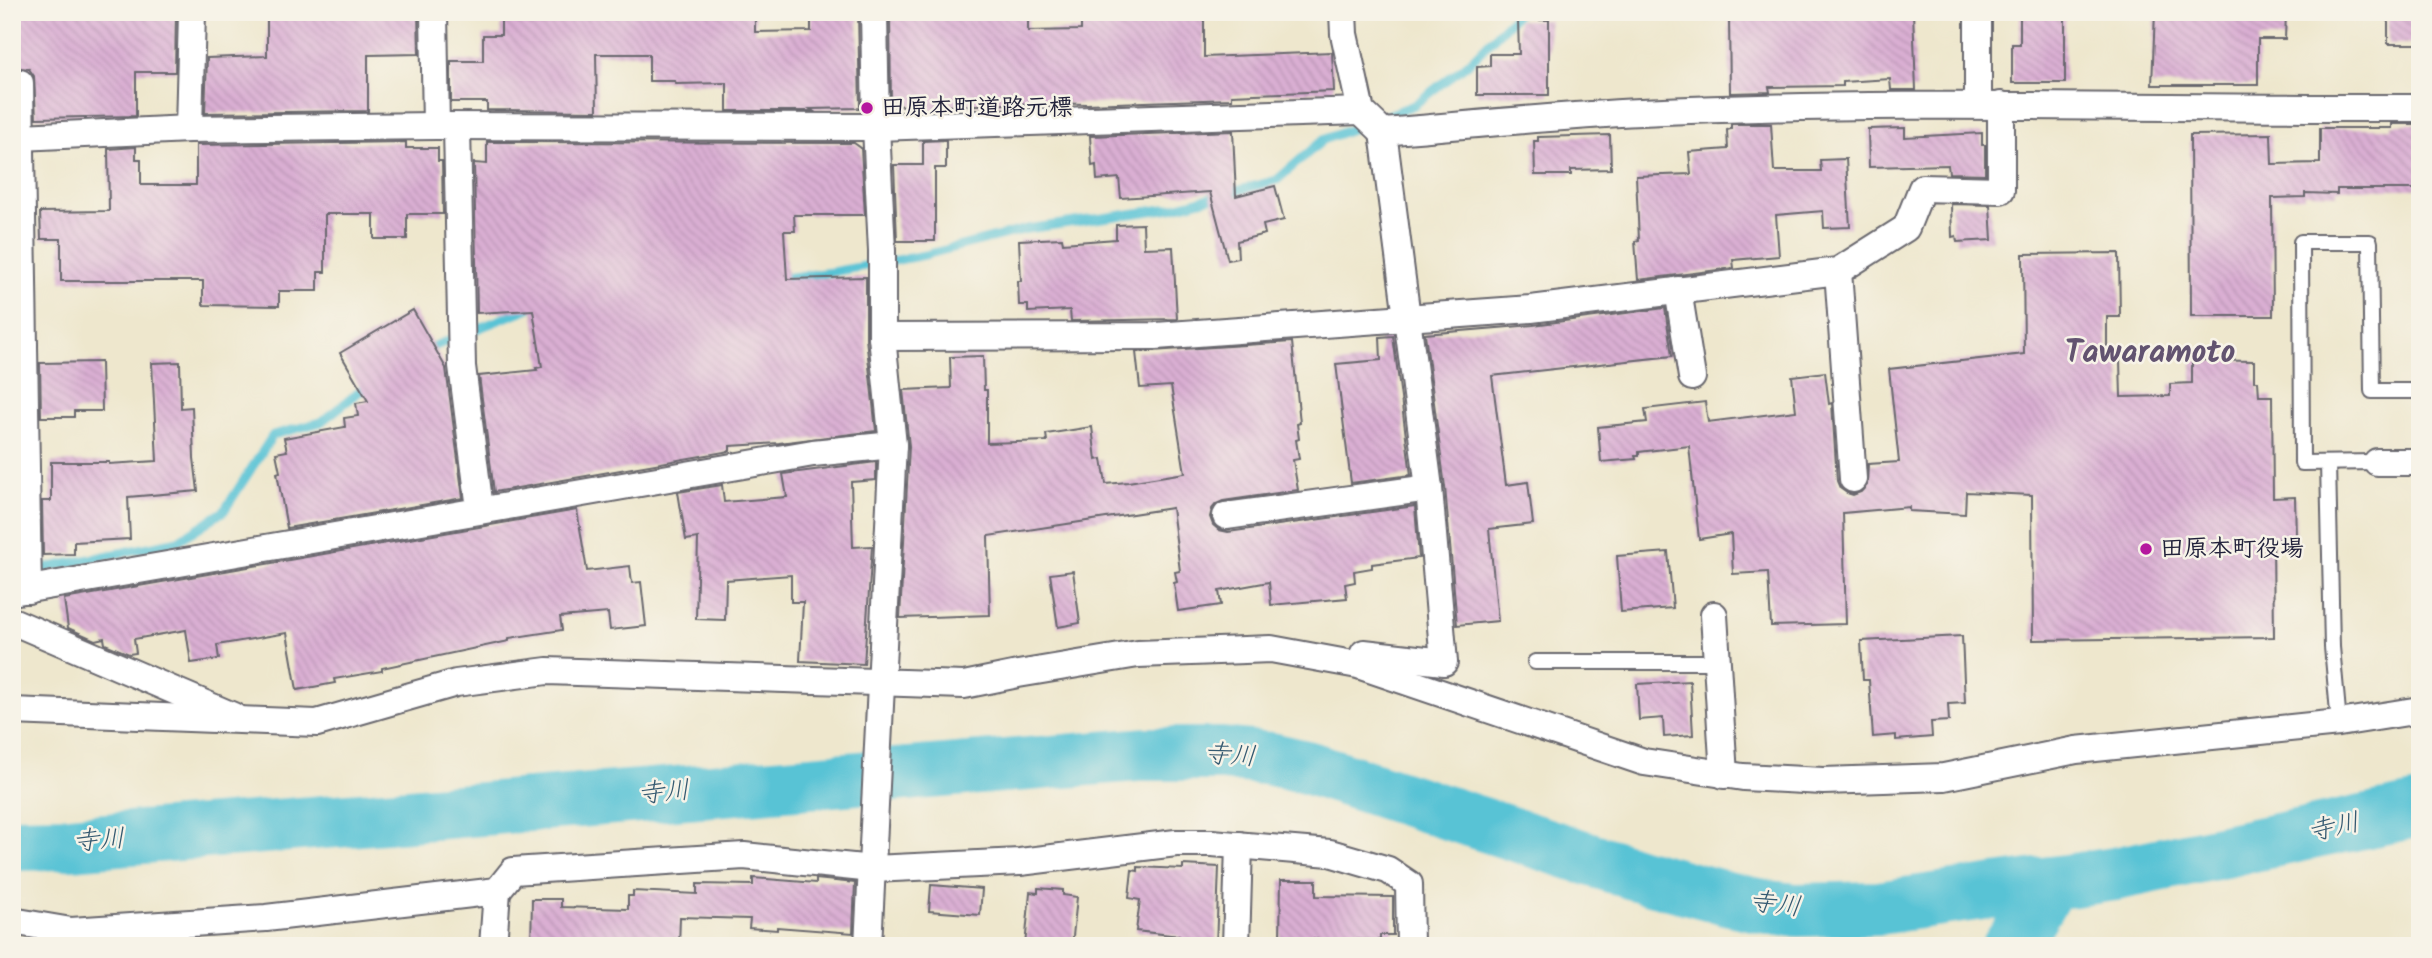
<svg xmlns="http://www.w3.org/2000/svg" width="2432" height="958" font-family="Kalam,'Klee One',sans-serif">
  <defs>
    <pattern id="building-back-hatch" width="6" height="6" patternUnits="userSpaceOnUse" patternTransform="scale(1.75)"><rect width="6" height="6" fill="#daafd3"/><path d="M-1 5l2 2M0 0l6 6M5-1l2 2" fill="none" stroke="#bb96b6"/></pattern>
  </defs>
  <rect width="100%" height="100%" fill="#f7f3e8"/>
  <filter id="ink" filterUnits="userSpaceOnUse"><feTurbulence type="fractalNoise" baseFrequency=".0143" numOctaves="2"/><feDisplacementMap in="SourceGraphic" scale="14" xChannelSelector="R" yChannelSelector="G"/><feConvolveMatrix kernelMatrix="1 2 1 2 8 2 1 2 1" color-interpolation-filters="sRGB"/></filter>
  <filter id="wash" filterUnits="userSpaceOnUse"><feTurbulence type="fractalNoise" baseFrequency=".00686" numOctaves="4" result="noise"/><feDisplacementMap in="SourceGraphic" scale="28" xChannelSelector="R" yChannelSelector="G"/><feGaussianBlur stdDeviation="1.57" result="paint"/><feColorMatrix in="noise" values="0 0 0 0 0 0 0 0 0 0 0 0 0 0 0 0 0 1.4 0 .05"/><feComposite in="paint" operator="in"/></filter>
  <g filter="url(#wash)">
    <rect width="100%" height="100%" fill="#eee7cd"/>
    <g fill="none" stroke-linecap="round" stroke-linejoin="round">
      <g stroke="#59c3d5" stroke-width="9">
        <polyline points="776,279 832,272 925,255 1027,229 1171,208 1277,180 1323,140 1414,105 1470,62 1519,12"/>
        <polyline points="425,350 529,308"/>
        <polyline points="12,575 178,541 224,511 273,435 321,422 369,384"/>
      </g>
      <g stroke="#59c3d5" stroke-width="54">
        <polyline points="12,844 70,843 1149,754 1222,754 1271,759 1306,767 1636,874 1730,899 1768,907 1797,910 1878,908 2115,874 2420,810"/>
        <polyline points="2009,946 2029,919 2051,883"/>
      </g>
    </g>
    <g id="blocks">
      <g fill="url(#building-back-hatch)">
        <polygon points="12,12 176,12 175,72 136,72 136,116 36,118 34,76 29,69 12,67"/>
        <polygon points="267,12 418,12 419,54 368,55 368,111 205,113 207,58 267,56"/>
        <polygon points="501,12 755,12 755,32 811,31 811,12 858,12 860,108 810,109 813,111 727,111 727,83 676,84 675,81 649,81 649,54 596,54 597,111 487,110 487,102 451,102 451,61 483,61 483,35 501,35"/>
        <polygon points="890,12 1028,12 1028,31 1081,30 1081,12 1204,12 1204,57 1332,52 1334,91 1232,95 1232,99 1087,104 1043,103 945,106 945,109 923,110 923,105 891,106"/>
        <polygon points="1747,12 1913,12 1916,90 1891,90 1890,79 1843,82 1843,86 1769,87 1770,92 1730,93 1729,17 1747,17"/>
        <polygon points="2020,12 2065,12 2065,83 2012,83 2012,44 2020,44"/>
        <polygon points="2155,12 2286,12 2285,39 2258,39 2258,85 2152,85"/>
        <rect x="2388" y="12" width="32" height="32"/>
        <polygon points="1518,20 1549,20 1549,95 1477,95 1477,67 1490,66 1490,54 1519,54"/>
        <polygon points="1731,124 1771,124 1774,171 1821,171 1820,160 1846,159 1850,227 1824,228 1823,211 1776,215 1779,256 1733,260 1734,268 1638,280 1635,241 1639,240 1636,176 1691,174 1689,152 1728,149 1727,130 1731,129"/>
        <polygon points="2392,124 2420,124 2420,189 2337,189 2337,194 2305,193 2305,197 2272,198 2273,316 2191,316 2190,135 2271,134 2272,164 2320,163 2320,128 2392,128"/>
        <polygon points="1905,128 1905,137 1982,133 1982,145 1985,145 1985,174 1949,173 1948,165 1869,167 1868,129"/>
        <polygon points="1233,131 1236,196 1275,186 1284,220 1263,225 1265,234 1237,241 1238,258 1228,260 1210,192 1121,198 1119,178 1097,180 1096,165 1092,166 1090,136"/>
        <polygon points="1610,135 1611,169 1571,170 1571,175 1535,175 1534,141 1538,141 1538,137"/>
        <polygon points="946,140 946,168 935,168 935,241 897,241 894,165 923,165 923,141"/>
        <polygon points="406,142 406,148 438,148 438,161 442,161 443,214 407,214 407,239 374,239 374,214 325,214 325,272 318,272 318,291 279,291 279,306 203,305 203,281 61,281 61,239 41,239 40,212 109,211 108,149 136,147 136,159 141,159 141,185 196,185 196,145"/>
        <polygon points="487,142 854,143 861,148 865,215 794,215 795,231 784,231 787,279 866,277 866,338 876,431 779,443 730,446 730,451 494,492 479,376 537,370 536,368 542,367 533,310 477,313 474,163 487,164"/>
        <polygon points="1951,204 1990,205 1992,240 1957,242 1956,236 1952,237"/>
        <polygon points="1143,224 1144,248 1173,247 1177,319 1071,321 1070,310 1028,312 1028,305 1019,305 1018,281 1021,281 1019,240 1062,238 1063,243 1116,239 1116,225"/>
        <polygon points="2119,253 2120,317 2107,317 2107,360 2120,360 2121,397 2170,396 2170,384 2192,383 2192,360 2254,361 2254,381 2258,381 2259,396 2272,396 2273,498 2295,497 2296,539 2273,540 2274,637 2033,640 2032,495 1966,492 1965,514 1909,511 1909,507 1843,513 1846,624 1771,626 1768,572 1733,574 1731,534 1699,539 1689,446 1639,452 1639,455 1635,455 1636,459 1601,462 1598,427 1647,422 1645,409 1705,402 1708,422 1796,411 1792,376 1825,372 1829,404 1832,403 1837,481 1840,488 1847,493 1853,495 1861,492 1867,485 1868,464 1899,462 1889,369 2024,354 2023,254"/>
        <polygon points="1665,308 1672,356 1492,376 1506,485 1528,482 1533,524 1489,529 1498,621 1457,625 1445,487 1425,334 1533,325"/>
        <polygon points="413,310 446,368 463,498 287,528 277,473 280,472 276,453 287,451 284,438 345,427 344,418 358,416 356,403 368,401 340,353"/>
        <polygon points="1393,336 1411,475 1351,483 1336,364 1381,360 1380,337"/>
        <polygon points="1292,342 1300,423 1297,424 1299,439 1296,440 1299,459 1293,460 1298,490 1223,501 1216,504 1212,509 1210,517 1213,525 1219,530 1228,532 1415,506 1419,558 1372,564 1372,568 1354,571 1355,582 1345,584 1347,598 1271,605 1269,582 1219,591 1221,605 1178,611 1174,583 1177,582 1175,572 1180,571 1172,508 988,536 990,615 900,618 909,446 903,390 951,388 950,357 983,356 984,390 987,390 987,443 1047,441 1046,434 1092,427 1096,460 1102,459 1106,484 1128,482 1185,473 1171,386 1140,388 1136,352"/>
        <polygon points="101,362 102,411 74,411 74,417 41,417 40,363"/>
        <polygon points="180,362 181,408 192,407 194,458 198,491 128,497 130,539 74,542 74,554 43,555 42,501 51,501 51,462 109,462 109,464 157,461 152,363"/>
        <polygon points="876,462 876,480 851,482 853,547 872,546 864,664 800,661 803,602 791,602 791,575 726,580 725,620 696,619 698,538 686,540 678,492 722,485 724,502 787,497 783,474"/>
        <polygon points="577,510 587,571 630,566 632,583 641,582 646,626 610,630 608,613 560,617 562,630 509,638 509,641 382,668 382,671 334,679 335,683 297,690 287,633 217,645 219,659 191,663 186,630 134,639 136,653 129,654 105,644 104,638 95,640 68,628 64,599"/>
        <polygon points="1668,552 1673,608 1621,612 1617,556"/>
        <polygon points="1073,571 1080,623 1058,627 1050,574"/>
        <polygon points="1962,636 1965,703 1948,704 1949,721 1931,722 1932,737 1896,740 1896,735 1873,737 1869,680 1863,680 1861,641"/>
        <polygon points="1690,681 1693,735 1664,737 1663,718 1639,720 1637,684"/>
        <polygon points="1183,865 1219,867 1216,946 1179,946 1179,936 1136,931 1140,900 1129,898 1132,870 1138,871 1138,867 1183,869"/>
        <polygon points="753,878 816,883 816,879 855,883 853,933 777,927 777,930 749,928 750,919 680,917 679,946 531,946 532,899 561,899 561,907 628,909 628,896 633,896 633,891 697,894 697,884 753,885"/>
        <polygon points="1281,880 1316,880 1316,896 1393,897 1393,935 1380,935 1380,940 1280,939"/>
        <polygon points="931,885 982,889 980,915 929,911"/>
        <polygon points="1038,888 1063,890 1063,895 1077,897 1072,946 1025,946 1030,892 1038,893"/>
      </g>
    </g>
  </g>
  <g filter="url(#ink)">
    <use href="#blocks" fill-opacity="0" stroke="#69676e" stroke-width="2"/>
    <g fill="none" stroke-linecap="round" stroke-linejoin="round">
      <defs>
        <g id="service">
          <polyline points="2377,462 2302,463 2301,242 2370,242 2372,391 2420,391"/>
          <polyline points="2328,463 2332,647 2339,723"/>
          <polyline points="1535,662 1717,662"/>
        </g>
        <g id="minor">
          <polyline points="434,12 436,126"/>
          <polyline points="1343,12 1344,34 1361,111 1383,132 1429,488 1444,662 1364,653 1360,661"/>
          <polyline points="12,83 20,83 24,346 12,346"/>
          <polyline points="1978,105 1978,12"/>
          <polyline points="457,127 462,366 480,509"/>
          <polyline points="189,129 192,12"/>
          <path d="M1383 132C1469 125 1555 116 1641 112 1901 100 2160 109 2420 108"/>
          <polyline points="21,137 189,129 436,126 876,127 1361,111"/>
          <polyline points="1838,271 1853,479"/>
          <polyline points="1678,290 1692,377"/>
          <polyline points="882,337 1156,336 1531,309 1838,271 1906,228 1922,188 2001,190 2001,105"/>
          <polyline points="24,346 28,590"/>
          <polyline points="2377,462 2420,462"/>
          <polyline points="1226,516 1429,488"/>
          <polyline points="12,592 813,453 893,445"/>
          <polyline points="1714,615 1724,775"/>
          <polyline points="12,621 233,716"/>
          <polyline points="12,711 317,723 456,683 547,671 964,685 1018,674 1138,654 1271,649 1358,665 1644,762 1743,777 1823,781 1944,777 2076,750 2339,723 2420,710"/>
          <polyline points="497,891 513,871 744,856 873,869 1020,862 1176,843 1212,843 1330,853 1388,870 1409,884 1410,946"/>
          <polyline points="12,921 71,931 266,918 497,891 493,946"/>
          <polyline points="868,946 893,445 882,337 882,251 876,127 874,12"/>
          <polyline points="1236,946 1239,845"/>
        </g>
      </defs>
      <use href="#service" stroke="#69676e" stroke-width="18"/>
      <use href="#minor" stroke="#69676e" stroke-width="30"/>
      <use href="#service" stroke="#fff" stroke-width="14"/>
      <use href="#minor" stroke="#fff" stroke-width="26"/>
    </g>
  </g>
  <g fill="#b5179e" stroke="#f7f3e8" stroke-width="2.5">
    <circle cx="867" cy="108" r="7"/>
    <circle cx="2146" cy="549" r="7"/>
  </g>
  <g text-anchor="middle" dominant-baseline="central" stroke-width="5" stroke-linejoin="round" paint-order="stroke">
    <g font-size="24" font-weight="bold" fill="#22223b" stroke="#f7f3e8" text-anchor="start">
      <text x="881" y="108">田原本町道路元標</text>
      <text x="2160" y="549">田原本町役場</text>
    </g>
    <g font-size="26" font-style="italic" fill="#355a71" stroke="#f7f3e8">
      <text transform="translate(1230 756) rotate(4)">寺川</text>
      <text transform="translate(664 793) rotate(-5)">寺川</text>
      <text transform="translate(2334 828) rotate(-12)">寺川</text>
      <text transform="translate(99 841) rotate(-4)">寺川</text>
      <text transform="translate(1775 905) rotate(7)">寺川</text>
    </g>
    <g font-size="32" font-weight="bold" fill="#625370" stroke="#f7f3e8">
      <text x="2150" y="353">Tawaramoto</text>
    </g>
  </g>
  <rect width="2432" height="958" fill="none" stroke="#f7f3e8" stroke-width="42"/>
</svg>
